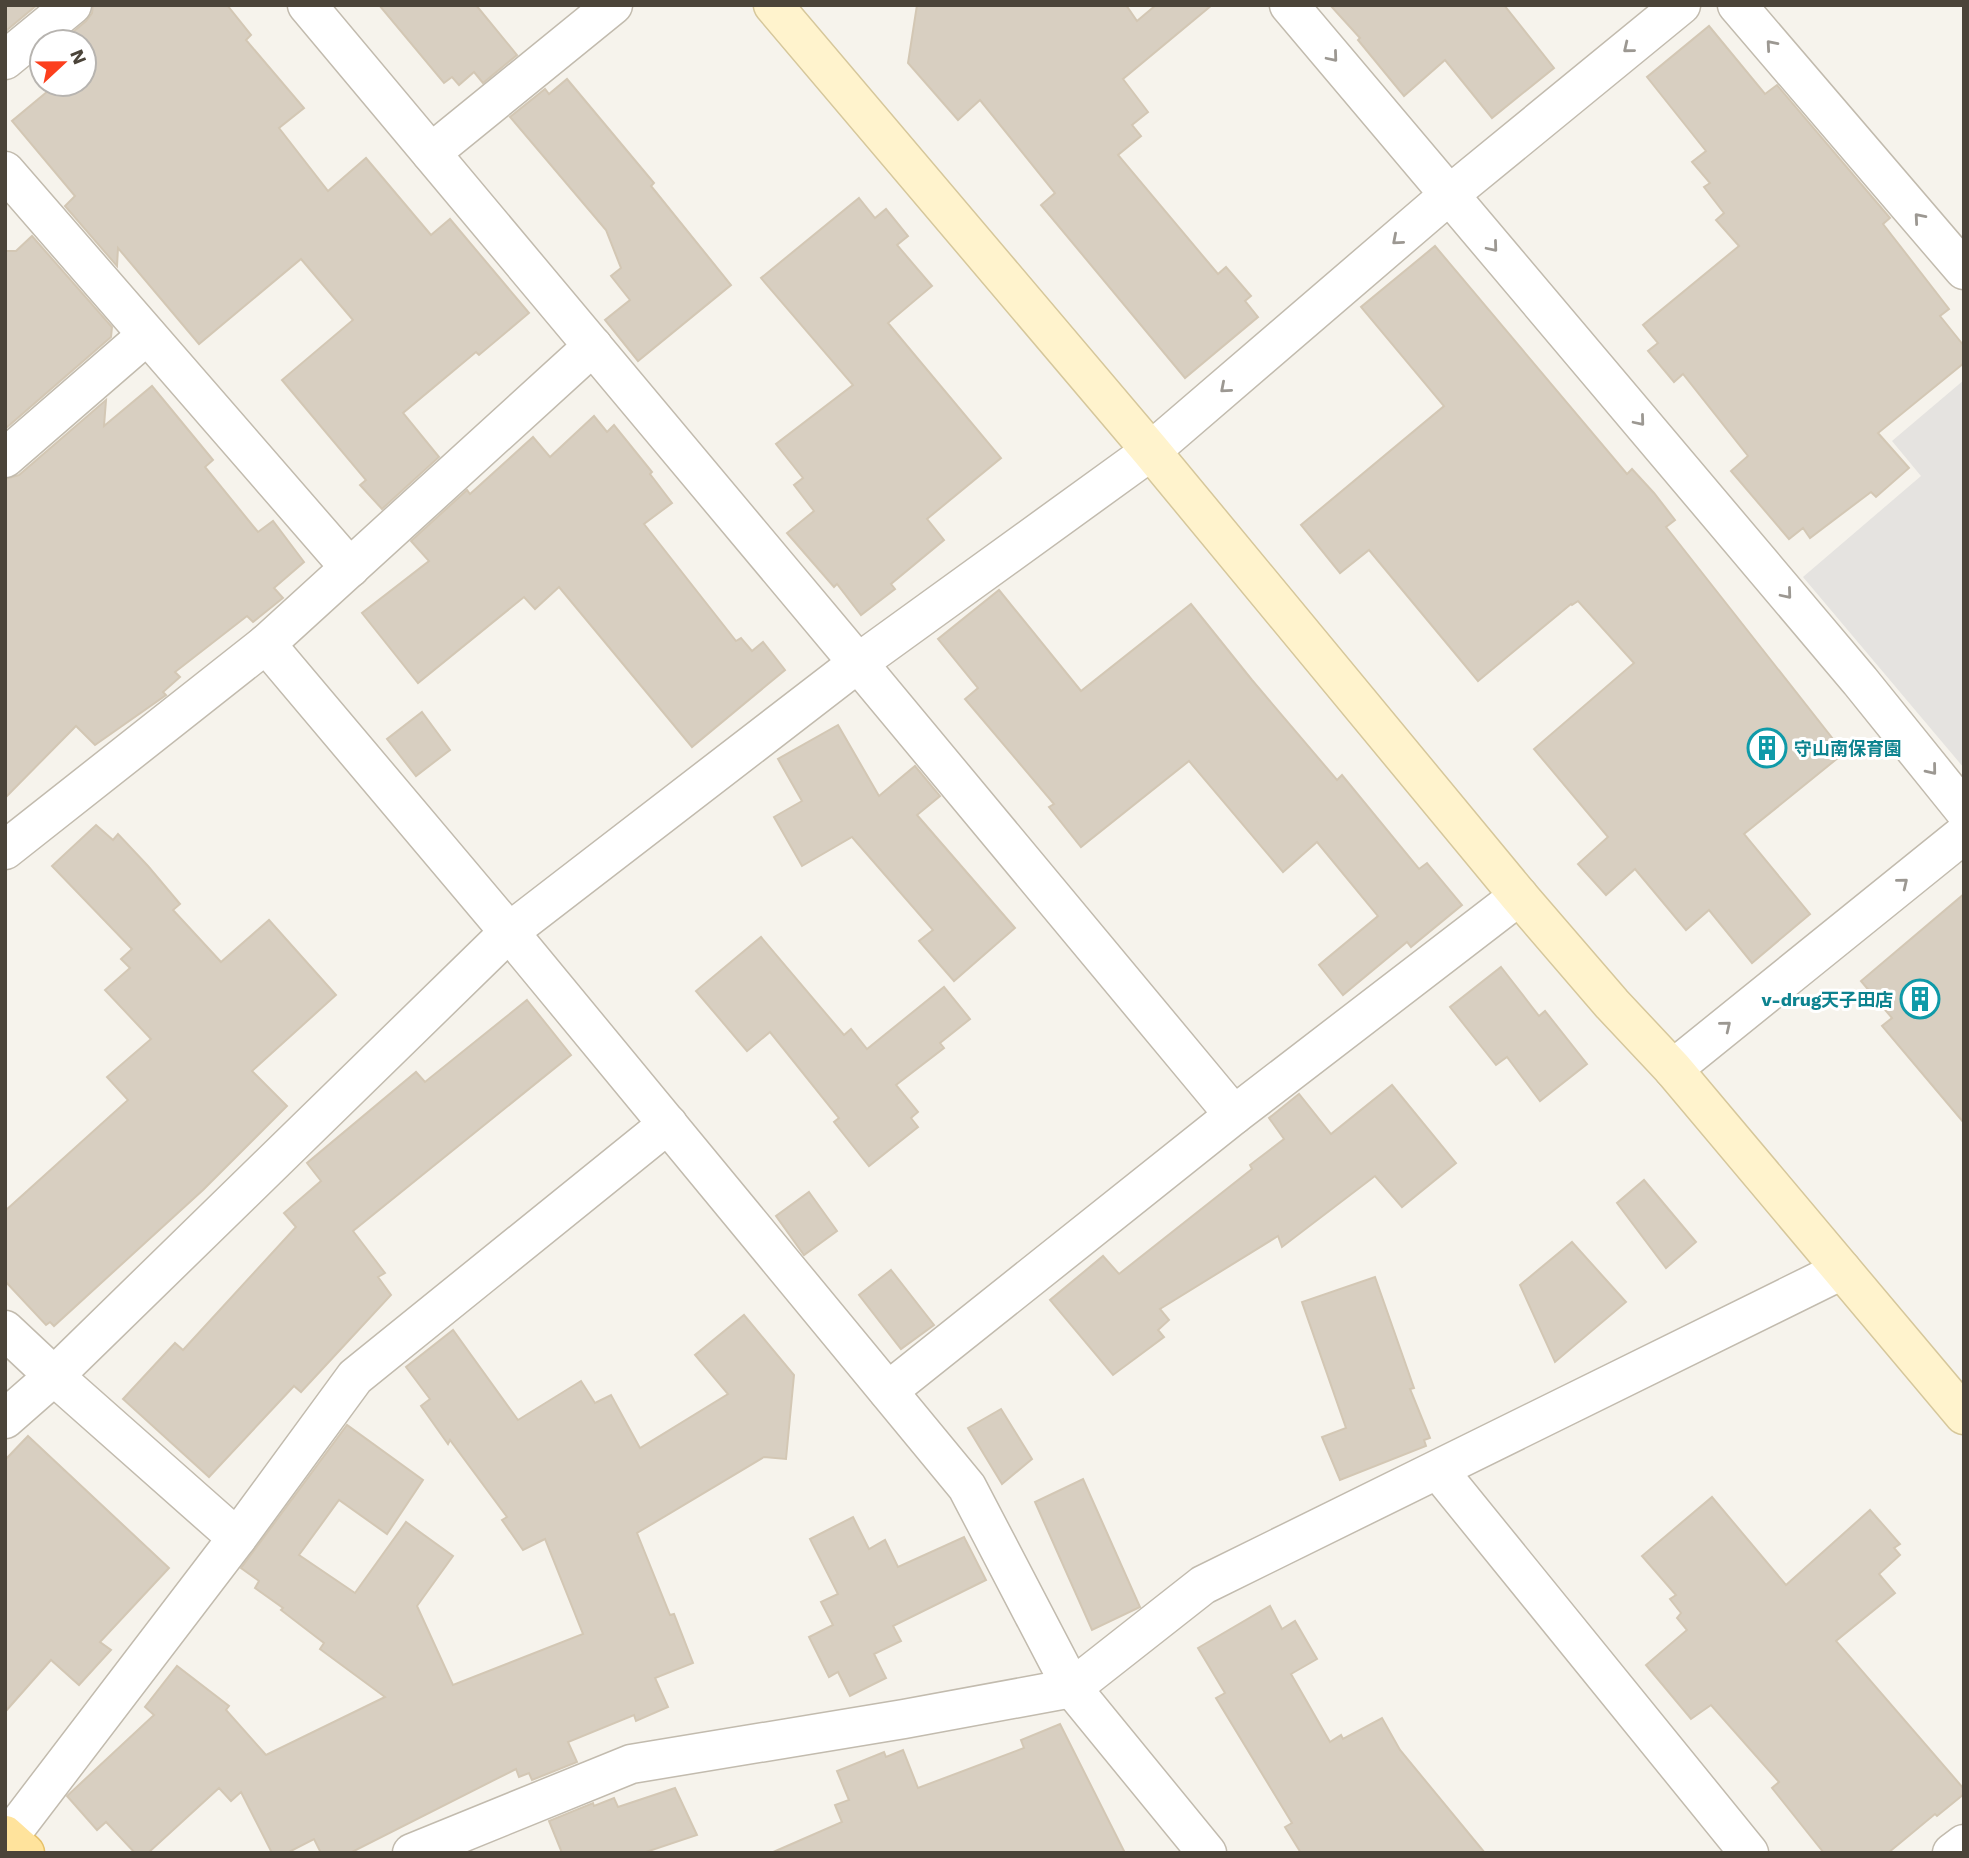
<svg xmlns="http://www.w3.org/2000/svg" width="1969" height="1858" font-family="'Work Sans','Noto Sans JP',sans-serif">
  <rect width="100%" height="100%" fill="#f6f3ec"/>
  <polygon fill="#e5e3e0" points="1964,380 1964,768 1803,577 1921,476 1892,441"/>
  <g fill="#d8cfc1" stroke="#d3c7b4" stroke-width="2">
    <polygon points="5,5 37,5 7,30 5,27"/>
    <polygon points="93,5 227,5 251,35 246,40 304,108 279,128 328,191 366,158 431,235 450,219 529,313 479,355 476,352 403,413 439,457 382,509 360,485 366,480 282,380 353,320 301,259 199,344 118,248 117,266 65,206 75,196 12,121 54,86 52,84 84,84 84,42 61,42 86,21 92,13"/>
    <polygon points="379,5 476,5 517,55 483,83 474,72 459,85 452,77 444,83"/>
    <polygon points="917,5 1126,5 1137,21 1156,5 1212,5 1123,79 1148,112 1132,125 1141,136 1118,155 1218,274 1226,267 1251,296 1245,301 1258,317 1185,378 1041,205 1055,193 980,100 958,120 908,63"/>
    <polygon points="1330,5 1504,5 1554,68 1492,118 1445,60 1404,96 1358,40 1360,38"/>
    <polygon points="1709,26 1765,94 1777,85 1890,218 1883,224 1949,309 1940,316 1964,346 1964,363 1878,433 1909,468 1876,497 1871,492 1810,538 1803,528 1789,539 1731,471 1748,456 1683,374 1674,382 1648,351 1658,343 1643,325 1739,246 1716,220 1724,213 1704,187 1710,183 1692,162 1706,151 1647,77"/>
    <polygon points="567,79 654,183 651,186 731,285 638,361 605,320 630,300 611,276 621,268 606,230 510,117 545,89 549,94"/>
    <polygon points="859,198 875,218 886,209 908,236 897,245 932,286 888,323 1001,458 927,519 944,540 891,584 895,589 861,615 837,584 834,587 787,533 814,511 794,485 803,478 776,444 853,385 761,278"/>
    <polygon points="32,236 112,327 111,337 5,429 5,251 16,251"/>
    <polygon points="1435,246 1627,474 1632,469 1654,493 1675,520 1666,527 1844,753 1744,834 1810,914 1752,963 1709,910 1686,930 1635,869 1606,895 1578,864 1608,837 1534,749 1634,663 1578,601 1572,605 1571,604 1478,681 1369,550 1340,573 1301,525 1444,406 1361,307"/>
    <polygon points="152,386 213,460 205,467 258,532 273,521 304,562 274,588 283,598 253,622 247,616 175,672 180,677 163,692 166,695 95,745 76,726 5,798 5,479 19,475 106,400 104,426"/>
    <polygon points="594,416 607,432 614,425 652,472 650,474 672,503 644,524 736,641 741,638 752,651 763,642 785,670 692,747 559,587 535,609 524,597 418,683 362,613 429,561 411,541 467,490 470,494 533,437 550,457"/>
    <polygon points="999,590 1081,691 1191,604 1252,680 1337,780 1342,775 1419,869 1427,863 1462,905 1411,947 1407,942 1343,995 1319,965 1378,916 1317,842 1283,872 1189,761 1081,847 1049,807 1054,804 965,699 978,688 938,639"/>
    <polygon points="422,712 450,750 416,776 387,739"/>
    <polygon points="838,725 879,796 915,766 940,796 917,815 1015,928 954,981 919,941 933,930 852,837 802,866 774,817 802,801 778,759"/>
    <polygon points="96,825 113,840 118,834 148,866 180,904 173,910 221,962 269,920 336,995 252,1071 287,1106 203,1190 54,1326 50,1322 46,1325 5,1281 5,1211 128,1100 107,1077 151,1039 105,990 130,968 121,959 132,949 52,866"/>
    <polygon points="1964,894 1964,1123 1882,1026 1892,1018 1861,981"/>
    <polygon points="761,937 844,1035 851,1029 867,1049 944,987 970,1019 940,1043 944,1048 896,1085 918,1112 911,1118 918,1127 869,1166 834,1122 839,1118 770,1032 747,1051 696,991"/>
    <polygon points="1501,967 1539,1016 1545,1011 1587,1064 1540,1101 1507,1057 1496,1065 1450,1007"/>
    <polygon points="527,1000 571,1055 353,1231 385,1273 378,1277 391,1295 301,1392 294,1386 209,1477 123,1399 175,1343 183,1350 296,1227 284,1213 321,1181 307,1163 416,1072 425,1082"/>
    <polygon points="1392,1085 1456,1163 1402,1207 1375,1176 1282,1247 1278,1236 1160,1309 1169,1320 1158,1330 1164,1337 1113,1375 1050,1300 1103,1256 1119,1274 1252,1169 1250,1165 1284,1139 1269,1118 1299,1094 1331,1134"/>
    <polygon points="1644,1180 1696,1242 1666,1268 1617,1203"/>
    <polygon points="809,1192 837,1231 804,1255 776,1216"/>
    <polygon points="1572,1242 1626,1302 1555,1362 1520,1285"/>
    <polygon points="891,1270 934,1325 901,1349 859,1295"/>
    <polygon points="1375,1277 1414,1388 1410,1389 1430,1438 1424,1440 1426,1446 1340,1480 1322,1437 1346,1428 1302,1302"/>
    <polygon points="744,1315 794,1375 786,1459 764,1457 637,1533 670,1615 674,1614 693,1663 655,1678 668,1707 636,1721 634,1715 568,1742 577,1762 532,1780 529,1773 519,1777 516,1769 350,1853 321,1853 314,1839 287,1853 272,1853 241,1792 231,1801 219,1788 148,1853 135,1853 106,1822 97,1830 67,1796 154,1715 145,1707 177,1666 229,1706 226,1710 266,1755 385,1697 320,1649 324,1643 281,1610 283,1608 255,1588 259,1581 241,1568 347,1425 423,1480 387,1534 339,1500 299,1555 355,1593 406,1522 453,1556 417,1606 453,1685 583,1634 545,1539 523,1550 502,1520 507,1517 450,1440 448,1444 421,1406 430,1399 406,1367 453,1330 518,1420 581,1381 595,1403 611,1395 640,1448 728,1394 695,1355"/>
    <polygon points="1001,1409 1032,1459 1002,1484 968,1428"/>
    <polygon points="28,1436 169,1568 100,1642 111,1650 79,1685 51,1660 5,1712 5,1460"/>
    <polygon points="1083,1479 1140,1607 1092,1630 1035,1502"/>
    <polygon points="1712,1497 1786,1585 1870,1510 1900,1544 1894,1548 1900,1555 1879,1574 1895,1593 1836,1641 1964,1789 1964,1794 1937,1816 1935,1814 1888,1853 1824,1853 1772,1788 1779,1782 1711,1705 1691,1719 1646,1665 1687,1630 1677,1618 1681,1613 1670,1599 1676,1595 1642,1556"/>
    <polygon points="853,1517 869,1549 885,1540 898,1567 964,1537 986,1580 893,1626 901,1641 874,1654 886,1678 850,1696 838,1672 829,1677 809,1637 833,1625 821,1602 838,1594 810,1539"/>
    <polygon points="1270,1606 1282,1629 1295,1621 1317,1659 1291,1674 1330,1742 1341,1735 1343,1739 1382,1718 1400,1750 1485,1853 1301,1853 1285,1827 1292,1823 1216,1698 1225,1693 1198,1648"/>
    <polygon points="1060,1724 1125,1853 771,1853 842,1822 835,1805 849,1800 837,1771 884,1752 886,1757 903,1750 918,1788 1024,1748 1021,1740"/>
    <polygon points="675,1788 697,1835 643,1853 562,1853 549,1821 593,1803 594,1806 614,1798 618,1807"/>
  </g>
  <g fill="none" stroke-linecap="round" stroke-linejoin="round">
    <defs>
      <g id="street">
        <polyline points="307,5 858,663 1234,1115"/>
        <polyline points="1289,5 1860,681 1964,810"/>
        <polyline points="1737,5 1964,270"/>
        <polyline points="5,60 72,5"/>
        <polyline points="431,153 613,5"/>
        <polyline points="5,171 350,568"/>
        <polyline points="5,458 147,335"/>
        <polyline points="266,644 509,932 967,1487 1072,1688 1207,1853"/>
        <polyline points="5,850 266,644 593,346"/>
        <polyline points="1673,1069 1964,834"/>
        <polyline points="5,1330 54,1376 237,1538"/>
        <polyline points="888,1391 1234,1115 1519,896"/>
        <polyline points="5,1419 54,1376 509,932 858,663 1151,451 1449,195 1681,5"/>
        <polyline points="1438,1470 1749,1853"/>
        <polyline points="8,1838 237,1538 355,1377 668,1124"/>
        <polyline points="412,1853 631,1764 904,1719 1072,1688 1203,1585 1842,1270"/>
        <polyline points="1952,1853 1964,1844"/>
      </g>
      <polyline id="secondary" points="773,5 1151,451 1519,896 1612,1004 1673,1069 1964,1415"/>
      <polyline id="primary" points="5,1835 25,1853"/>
    </defs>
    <use href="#street" stroke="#c2bbae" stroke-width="41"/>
    <use href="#secondary" stroke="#d6c79b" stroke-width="41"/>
    <use href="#primary" stroke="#e6c16a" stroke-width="41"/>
    <use href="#street" stroke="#fff" stroke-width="38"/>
    <use href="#secondary" stroke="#fff3cd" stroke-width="38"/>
    <use href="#primary" stroke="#ffe39c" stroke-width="38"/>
  </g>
  <defs><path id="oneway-chevron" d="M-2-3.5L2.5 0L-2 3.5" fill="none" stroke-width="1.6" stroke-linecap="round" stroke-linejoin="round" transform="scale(1.75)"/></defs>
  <g stroke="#9c9892">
    <use href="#oneway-chevron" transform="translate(1771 45) rotate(-131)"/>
    <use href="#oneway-chevron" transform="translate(1628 48) rotate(141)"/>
    <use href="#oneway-chevron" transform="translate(1333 57) rotate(50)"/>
    <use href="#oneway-chevron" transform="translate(1919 218) rotate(-131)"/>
    <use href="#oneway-chevron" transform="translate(1397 240) rotate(139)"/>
    <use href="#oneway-chevron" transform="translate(1493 247) rotate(50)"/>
    <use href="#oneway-chevron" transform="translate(1225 388) rotate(139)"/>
    <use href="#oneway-chevron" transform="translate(1640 421) rotate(50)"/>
    <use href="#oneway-chevron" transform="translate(1787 594) rotate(50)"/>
    <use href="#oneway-chevron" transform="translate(1932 770) rotate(51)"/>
    <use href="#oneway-chevron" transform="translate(1903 883) rotate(-39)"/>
    <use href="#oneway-chevron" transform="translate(1726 1026) rotate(-39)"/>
  </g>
  <defs>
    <symbol id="building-ring" viewBox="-11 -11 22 22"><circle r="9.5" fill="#fff" stroke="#0f9aa8" stroke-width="1.5"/><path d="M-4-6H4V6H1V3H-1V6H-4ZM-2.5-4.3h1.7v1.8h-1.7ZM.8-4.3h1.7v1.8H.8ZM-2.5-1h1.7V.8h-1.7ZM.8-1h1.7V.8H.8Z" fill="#0f9aa8"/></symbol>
  </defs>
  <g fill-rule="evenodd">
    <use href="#building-ring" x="1745" y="726" width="44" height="44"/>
    <use href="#building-ring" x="1898" y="977" width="44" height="44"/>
  </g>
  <g text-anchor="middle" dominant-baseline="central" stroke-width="6" stroke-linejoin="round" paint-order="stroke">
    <g font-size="18" font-weight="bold" fill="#0d838f" stroke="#fff" text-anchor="start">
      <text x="1794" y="748">守山南保育園</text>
      <text x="1893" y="999" text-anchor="end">v-drug天子田店</text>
    </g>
  </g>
  <rect width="1969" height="1858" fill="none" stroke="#4b4439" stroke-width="14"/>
  <g transform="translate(63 63) rotate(68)"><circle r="33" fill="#ffffff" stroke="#b7b4b0" stroke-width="2"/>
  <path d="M0-5L12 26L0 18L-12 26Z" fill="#fc3f1d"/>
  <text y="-10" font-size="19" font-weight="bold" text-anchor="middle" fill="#4b4439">N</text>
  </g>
</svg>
